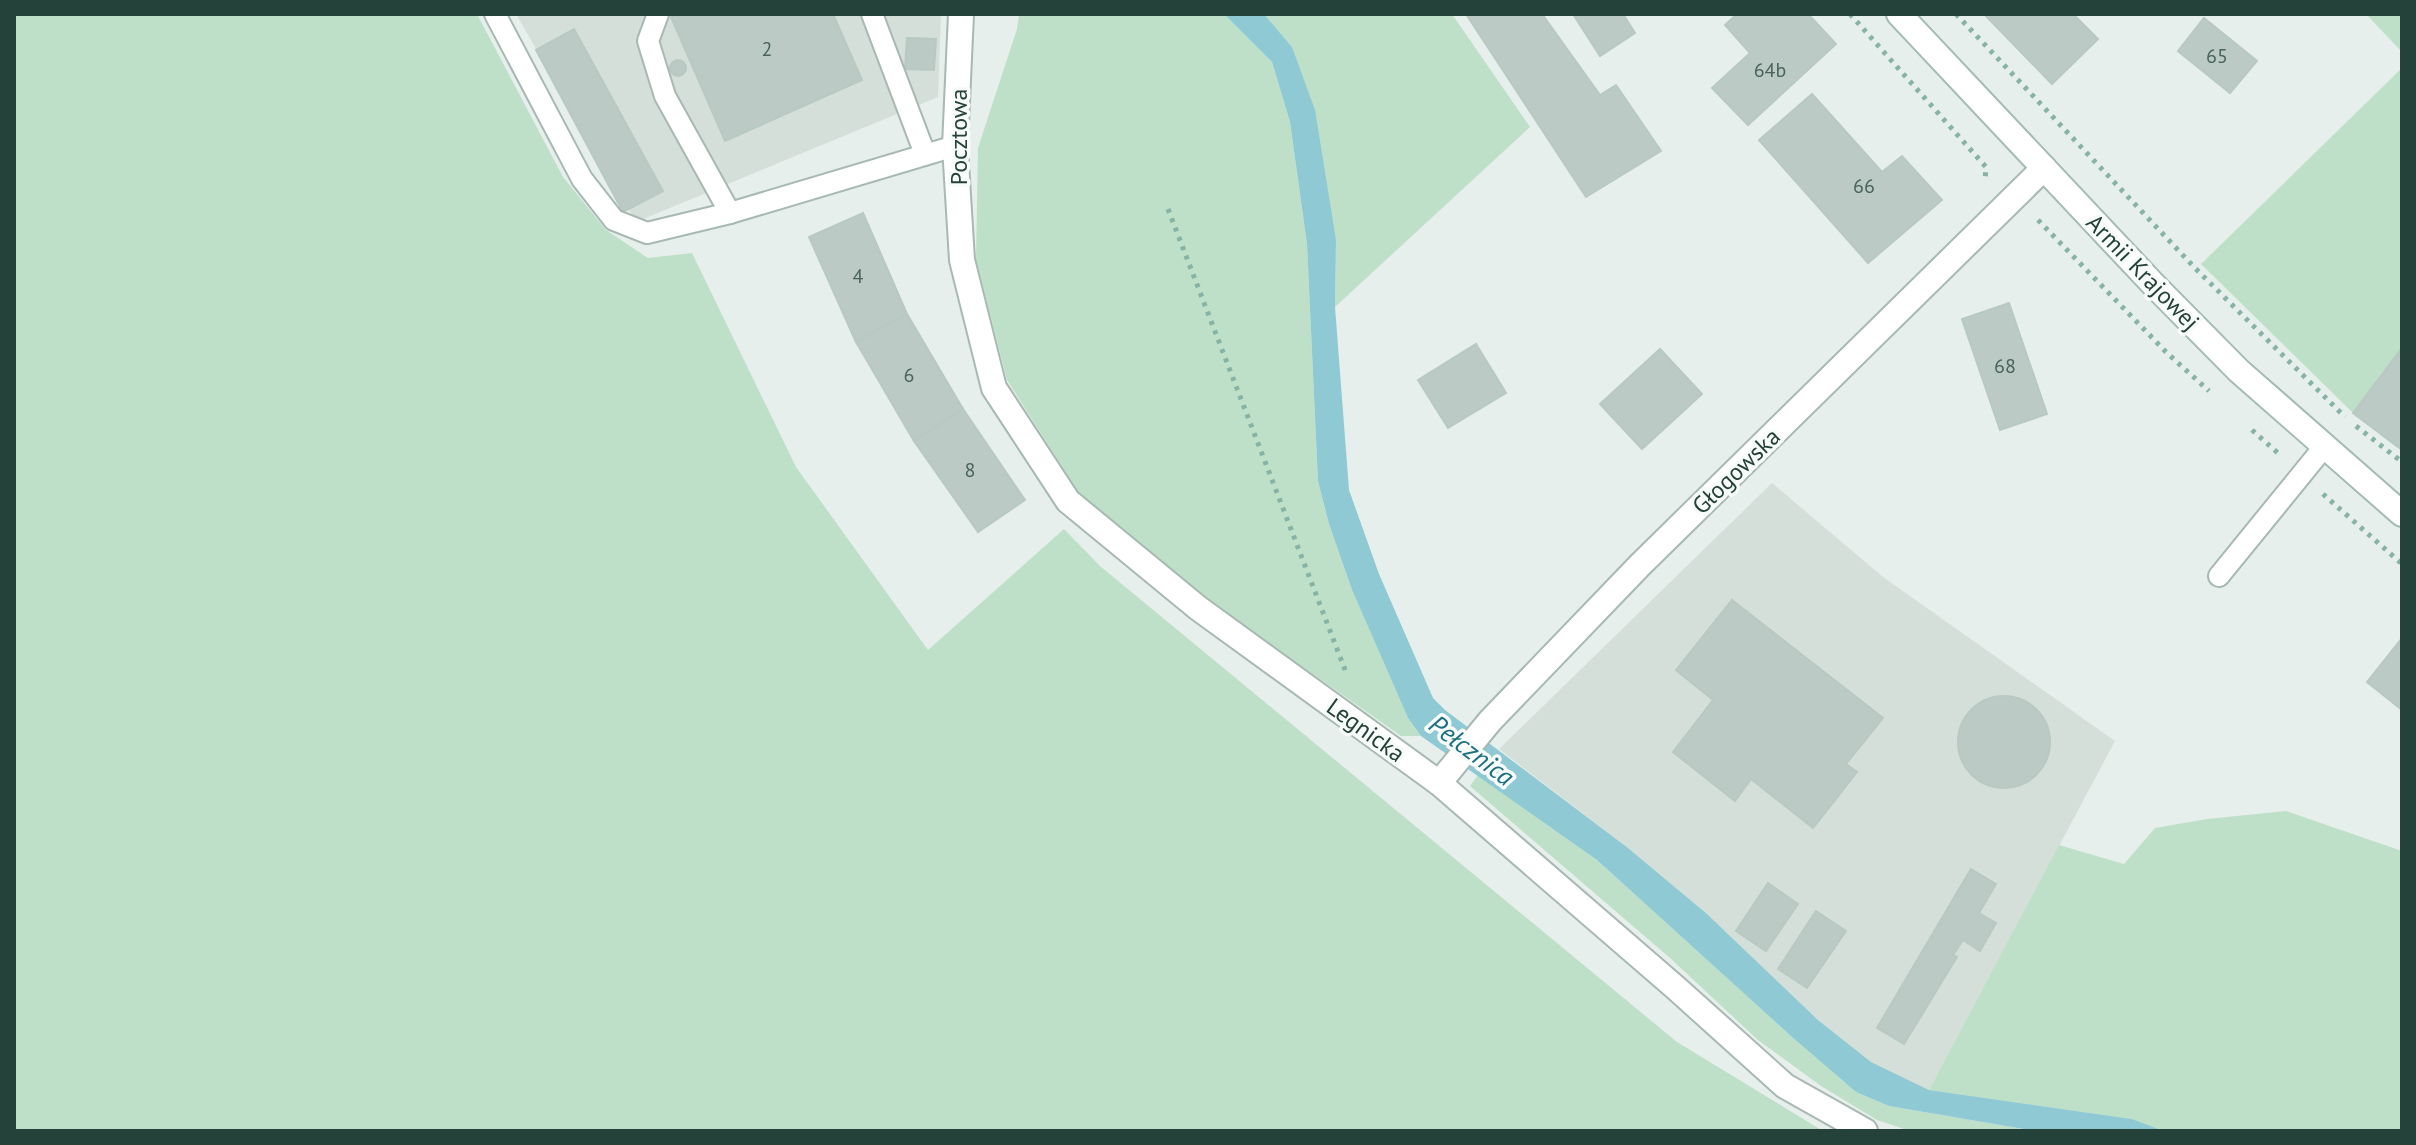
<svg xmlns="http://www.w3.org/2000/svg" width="2416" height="1145" font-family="'PT Sans',sans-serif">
  <rect width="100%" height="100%" fill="#e6efeb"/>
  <g fill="#d4dfda">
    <polygon points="516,14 941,14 938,97 636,222"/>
    <polygon points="1772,483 1883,577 2115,741 1929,1090 1871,1062 1818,1020 1707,914 1628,848 1499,749"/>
  </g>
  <g fill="#bfe0c8">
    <polygon points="14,14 477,14 563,177 606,230 648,258 692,253 796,467 928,650 1064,529 1100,566 1677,1042 1823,1131 14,1131"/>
    <polygon points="1019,14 1224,14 1272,62 1290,122 1307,244 1318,481 1329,524 1352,590 1408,718 1421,736 1401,736 1208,600 1079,493 1007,380 976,259 978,148 1017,29"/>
    <polygon points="1264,14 1452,14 1530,127 1335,307 1336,240 1292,47"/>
    <polygon points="2366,14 2402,14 2402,52"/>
    <polygon points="2402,68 2402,348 2353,413 2201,264"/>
    <polygon points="1478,775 1597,860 1792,1037 1856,1092 1889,1106 2036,1131 1910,1131 1877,1120 1821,1086 1758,1040 1670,958 1470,786"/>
    <polygon points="2286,811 2402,851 2402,1131 2164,1131 2132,1119 1929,1090 2059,845 2124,864 2155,828 2207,819"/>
  </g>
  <polygon fill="#8ec9d4" points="1224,14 1264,14 1292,47 1315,110 1336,240 1335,307 1349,490 1379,574 1433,698 1445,710 1628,848 1707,914 1818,1020 1871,1062 1929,1090 2132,1119 2164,1131 2036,1131 1889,1106 1856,1092 1792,1037 1597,860 1421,736 1408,718 1352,590 1329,524 1318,481 1307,244 1290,122 1272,62"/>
  <g fill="#bbcac4" stroke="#b8c9c2" stroke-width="2">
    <polygon points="678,14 833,14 862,80 725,141 671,17"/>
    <polygon points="1466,14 1542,14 1600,95 1616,85 1661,151 1586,197"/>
    <polygon points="1573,14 1623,14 1635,33 1600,56"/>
    <polygon points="1737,14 1808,14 1836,44 1748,125 1712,88 1750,53 1725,25"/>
    <polygon points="1984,14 2073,14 2098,39 2052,84"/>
    <polygon points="2204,18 2257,61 2230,93 2178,51"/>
    <polygon points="574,29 663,191 623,212 536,50"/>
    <polygon points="907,38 936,39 934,70 905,69"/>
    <circle cx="678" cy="68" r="8"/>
    <polygon points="1812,94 1882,172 1902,156 1942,200 1868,263 1759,140"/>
    <polygon points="863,213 907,314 856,342 809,237"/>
    <polygon points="2009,303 2047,414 2000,430 1962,319"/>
    <polygon points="907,314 963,409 914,441 856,342"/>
    <polygon points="1476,344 1506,393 1448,428 1418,380"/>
    <polygon points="2402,348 2402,450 2353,413"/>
    <polygon points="1660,349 1702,394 1642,449 1600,404"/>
    <polygon points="963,409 1025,500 978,532 914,441"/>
    <polygon points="1732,600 1883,718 1846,764 1857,772 1813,828 1751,779 1735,801 1673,752 1713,700 1676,670"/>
    <polygon points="2402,638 2402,710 2367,682"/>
    <circle cx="2004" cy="742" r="46"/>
    <polygon points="1971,869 1996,884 1979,913 1996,923 1980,951 1963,940 1953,955 1957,957 1904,1044 1877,1028"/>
    <polygon points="1768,883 1798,904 1766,951 1736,931"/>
    <polygon points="1816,911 1846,931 1807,988 1778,969"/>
  </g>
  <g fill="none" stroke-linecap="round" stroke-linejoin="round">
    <defs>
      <g id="lane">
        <polyline points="495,14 582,179 614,220 647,233 730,213 955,146"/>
        <polyline points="658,14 648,41 665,96 730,213"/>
        <polyline points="872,14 925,154"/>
        <polyline points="2219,576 2324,447"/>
      </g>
      <g id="street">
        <polyline points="961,14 955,146 962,260 994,388 1068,501 1198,608 1439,783 1676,988 1785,1086 1865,1131"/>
        <polyline points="1439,783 1490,721 1640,565 2044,168"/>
      </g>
      <polyline id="secondary" points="1899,14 2153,284 2239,371 2402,514"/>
    </defs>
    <use href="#lane" stroke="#a8b8b2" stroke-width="24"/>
    <use href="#street" stroke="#a8b8b2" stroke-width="28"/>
    <use href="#secondary" stroke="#a4bbb3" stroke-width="28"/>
    <g stroke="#86b3a5" stroke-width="5" stroke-dasharray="4 6" stroke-linecap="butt">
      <polyline points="1850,14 1986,167 1985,181"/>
      <polyline points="1956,14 2194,267 2345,417"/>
      <polyline points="1168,209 1347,675"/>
      <polyline points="2038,220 2166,352 2209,391"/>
      <polyline points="2356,426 2402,462"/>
      <polyline points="2252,430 2280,455"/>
      <polyline points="2323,494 2402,564"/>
    </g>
    <use href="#lane" stroke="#fff" stroke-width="20"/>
    <use href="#street" stroke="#fff" stroke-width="24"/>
    <use href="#secondary" stroke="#fff" stroke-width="24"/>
  </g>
  <g text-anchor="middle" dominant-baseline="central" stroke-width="7" stroke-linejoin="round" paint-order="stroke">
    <g font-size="20" fill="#4a645c">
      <text x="767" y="49">2</text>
      <text x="2217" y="56">65</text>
      <text x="1770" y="70">64b</text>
      <text x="1864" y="186">66</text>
      <text x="858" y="276">4</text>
      <text x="2005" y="366">68</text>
      <text x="909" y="375">6</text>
      <text x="970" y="470">8</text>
    </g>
    <g font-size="24" fill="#24423a" stroke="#f7fbf9">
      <text transform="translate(958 137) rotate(-90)">Pocztowa</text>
      <text transform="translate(2143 272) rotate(46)">Armii Krajowej</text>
      <text transform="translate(1736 471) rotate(-44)">Głogowska</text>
      <text transform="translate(1366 730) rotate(36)">Legnicka</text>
    </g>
    <g font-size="26" font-style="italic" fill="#1c6f80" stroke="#f7fbf9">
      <text transform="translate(1472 750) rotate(37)">Pełcznica</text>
    </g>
  </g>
  <rect width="2416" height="1145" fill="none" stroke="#24423a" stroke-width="32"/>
</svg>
